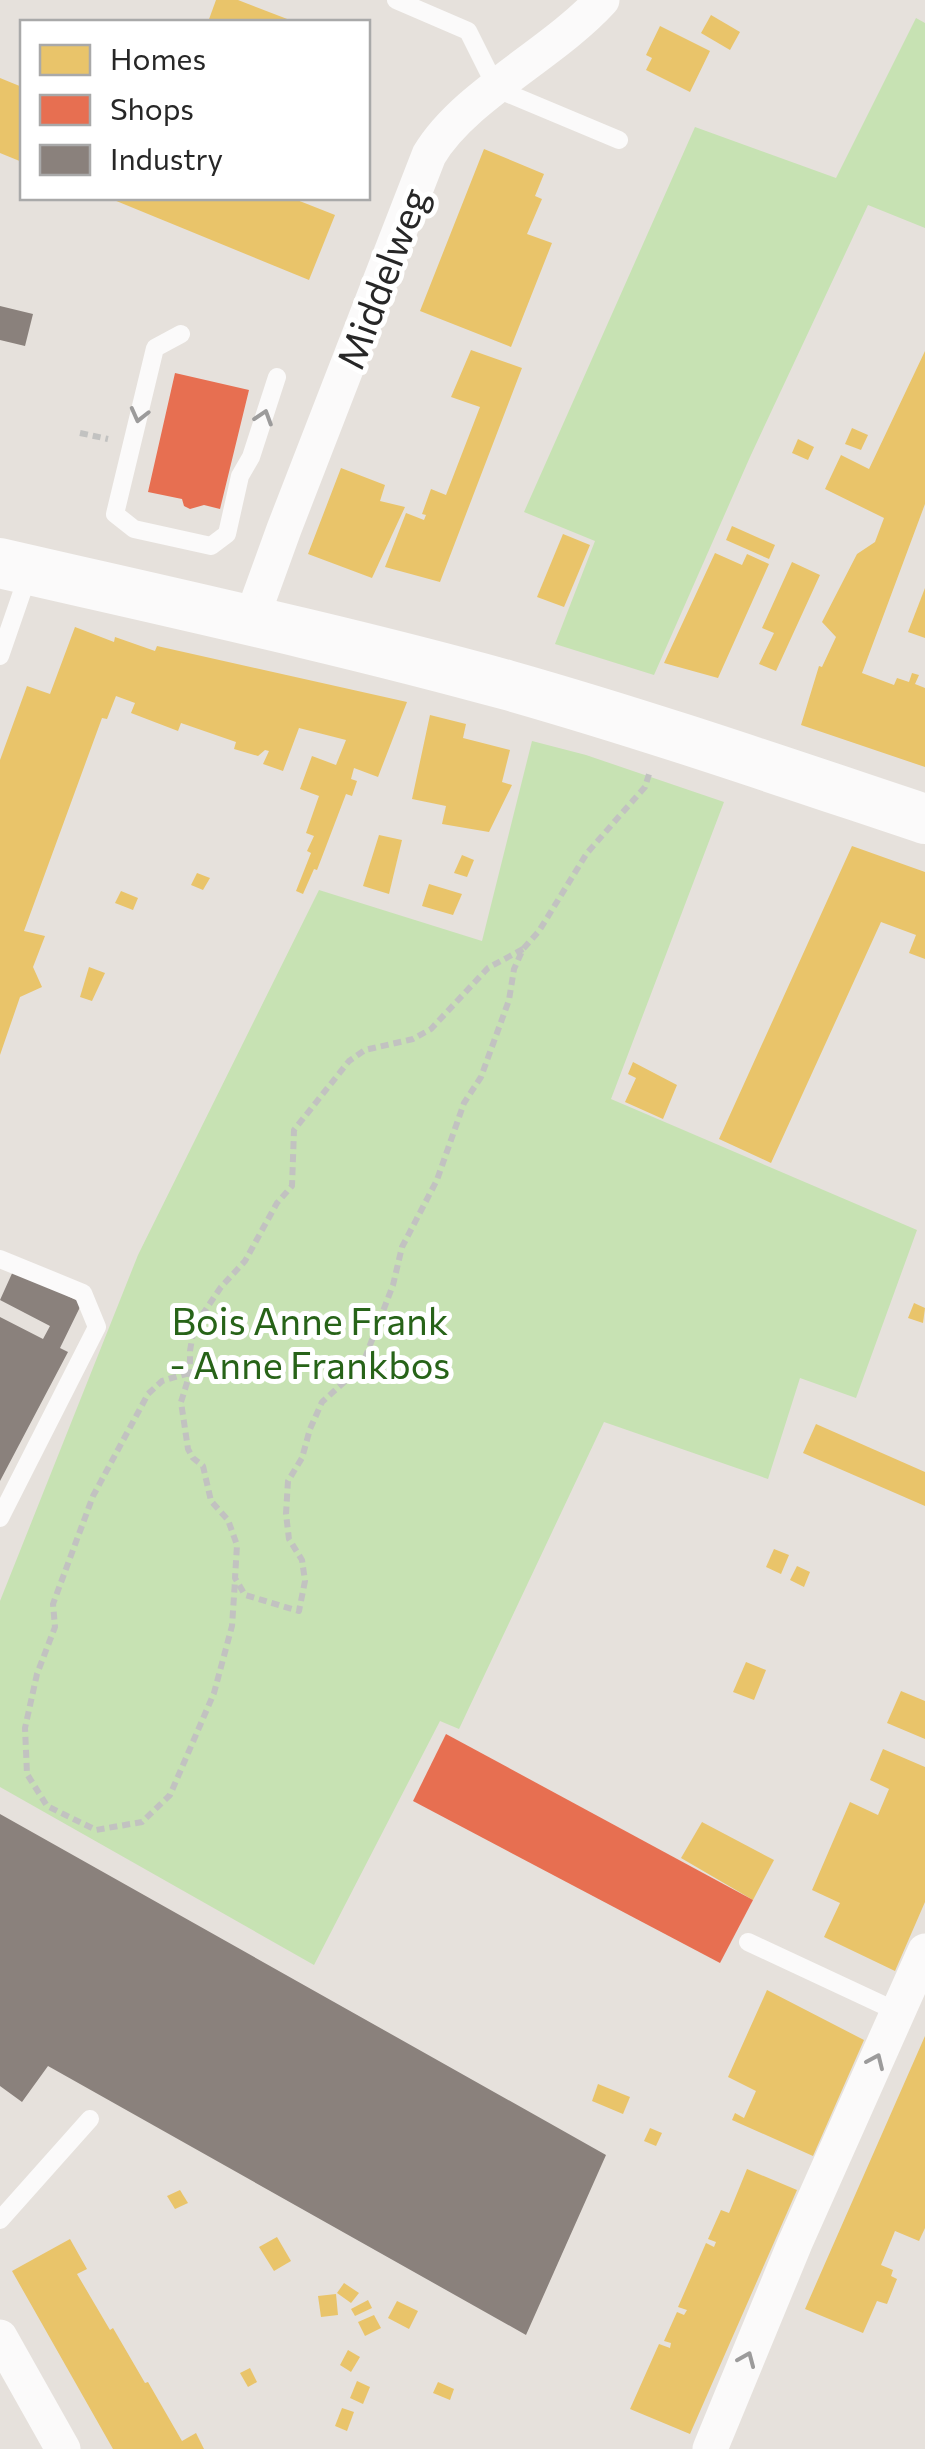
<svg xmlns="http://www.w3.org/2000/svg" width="925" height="2449" font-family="Commissioner,sans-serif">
  <rect width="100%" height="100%" fill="#e6e1dc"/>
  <g fill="#c7e2b3">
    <polygon points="916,18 925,23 925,228 868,205 750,457 654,675 555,644 595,541 524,512 695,127 836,178"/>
    <polygon points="532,741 586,755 724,802 611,1099 917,1230 856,1398 800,1378 768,1479 604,1422 459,1729 440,1721 314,1965 0,1787 0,1601 138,1255 319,890 482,941"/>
  </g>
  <g fill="#e9c46a">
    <polygon points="216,0 238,0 295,22 208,22"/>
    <polygon points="711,15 740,32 730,50 701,33"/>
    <polygon points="660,26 710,51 690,92 646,70 652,58 646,55"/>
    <polygon points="0,78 22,87 22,162 0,153"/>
    <polygon points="484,149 544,174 535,196 542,199 527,234 552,243 511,347 420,311"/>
    <polygon points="109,198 292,198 335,215 309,280"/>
    <polygon points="471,350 522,368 440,582 385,567 406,513 424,520 426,515 422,514 431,489 446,495 480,407 451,397"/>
    <polygon points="925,351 925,504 862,673 894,685 897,678 909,682 912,673 919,675 915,684 925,688 925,767 801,725 819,666 822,667 836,637 822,622 857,554 875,542 884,518 825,489 841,455 869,469"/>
    <polygon points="852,428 868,435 861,450 845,444"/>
    <polygon points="798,439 814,447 808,460 792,453"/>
    <polygon points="341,468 385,485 380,501 405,507 372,578 308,554"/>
    <polygon points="732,526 775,545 769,559 726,540"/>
    <polygon points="563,534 590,545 564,607 537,597"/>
    <polygon points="715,553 742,565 747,554 769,564 718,678 664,663"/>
    <polygon points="792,562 820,575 776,671 759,664 774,633 762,628"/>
    <polygon points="925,588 925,638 908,632"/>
    <polygon points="75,627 114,642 115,637 155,651 157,646 407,702 378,777 354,768 351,779 357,781 352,796 346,794 317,870 314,869 303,894 296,891 311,853 307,851 314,836 306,833 319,796 300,789 312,756 336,765 346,740 299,728 283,771 263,764 269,751 265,750 258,756 234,749 236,742 181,723 178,731 131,713 135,703 116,696 107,719 102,718 24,931 45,936 33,967 42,987 20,997 0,1055 0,760 27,686 50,694"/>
    <polygon points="430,715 466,724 463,738 510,750 502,782 512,785 489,832 442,824 446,806 412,799"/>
    <polygon points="379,835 402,840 389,894 363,886"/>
    <polygon points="852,846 925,872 925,959 909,953 916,935 881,922 771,1163 719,1139"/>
    <polygon points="462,855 474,860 467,877 454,873"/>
    <polygon points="197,873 210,878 203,890 191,885"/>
    <polygon points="429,884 462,894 453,915 422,906"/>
    <polygon points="121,891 138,898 133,910 115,903"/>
    <polygon points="89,967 105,973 92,1001 80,997"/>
    <polygon points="633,1062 677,1085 663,1119 625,1102 636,1078 628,1074"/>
    <polygon points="914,1303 925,1308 923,1323 908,1318"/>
    <polygon points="816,1424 925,1472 925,1506 803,1453"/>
    <polygon points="774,1549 789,1555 781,1574 766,1567"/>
    <polygon points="797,1566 810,1572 804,1587 790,1580"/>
    <polygon points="746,1662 766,1670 754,1700 733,1692"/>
    <polygon points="901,1691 925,1701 925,1739 887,1723"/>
    <polygon points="883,1749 925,1767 925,1902 895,1971 824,1937 840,1903 812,1890 850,1802 878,1815 889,1789 870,1780"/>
    <polygon points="702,1822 774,1860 753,1900 681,1858"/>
    <polygon points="767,1990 864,2040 813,2156 732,2120 735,2113 744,2118 756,2091 728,2077"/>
    <polygon points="925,2036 925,2228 919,2241 895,2231 881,2265 893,2270 891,2276 897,2279 887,2304 877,2301 863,2333 805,2309"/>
    <polygon points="598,2084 630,2097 623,2114 592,2101"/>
    <polygon points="650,2128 662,2133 656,2146 644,2141"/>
    <polygon points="747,2169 797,2190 690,2434 630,2409 659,2344 670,2348 671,2343 664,2341 677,2312 684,2315 687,2310 678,2307 693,2273 706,2243 714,2247 716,2242 708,2239 721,2210 729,2213"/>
    <polygon points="180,2190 188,2203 175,2209 167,2196"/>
    <polygon points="277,2237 291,2261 274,2271 259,2247"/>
    <polygon points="70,2239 87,2269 77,2274 110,2330 113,2328 145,2383 148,2382 182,2441 196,2433 204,2449 113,2449 12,2271"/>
    <polygon points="344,2283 359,2293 351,2303 337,2293"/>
    <polygon points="336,2294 338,2315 321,2317 318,2296"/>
    <polygon points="368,2300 372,2308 355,2316 351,2309"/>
    <polygon points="397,2301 418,2311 409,2329 388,2318"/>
    <polygon points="374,2315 381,2328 365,2336 358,2322"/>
    <polygon points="348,2350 360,2357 351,2372 340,2365"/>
    <polygon points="250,2368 257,2382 248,2387 240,2373"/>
    <polygon points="357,2381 370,2387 363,2404 350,2398"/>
    <polygon points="438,2382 454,2389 450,2400 433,2393"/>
    <polygon points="342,2408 354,2412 347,2431 335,2426"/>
  </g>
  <g fill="#e76f51">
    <polygon points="175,373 249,390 220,509 204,505 190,509 184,506 182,499 148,492"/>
    <polygon points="446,1734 753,1900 720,1963 413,1801"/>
  </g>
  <g fill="#8a817c">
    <polygon points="0,306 33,314 25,346 0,340"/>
    <polygon points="14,1269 82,1303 60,1348 68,1352 0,1481 0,1317 43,1339 50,1326 0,1300"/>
    <polygon points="0,1814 606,2155 526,2335 48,2066 22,2102 0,2086"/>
  </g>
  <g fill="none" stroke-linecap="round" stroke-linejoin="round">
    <g stroke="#c2c2c1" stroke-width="6" stroke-dasharray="8 5" stroke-linecap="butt">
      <polyline points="80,433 108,439"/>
      <polyline points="523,949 488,968 431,1029 413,1039 365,1050 349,1061 294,1130 292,1186 277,1203 245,1261 221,1287 194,1327 190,1351 190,1373 181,1402 188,1449 193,1458 203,1466 211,1501 228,1520 237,1545 235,1578 245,1595 299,1611 305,1581 302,1560 289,1539 286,1514 288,1481 302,1458 310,1429 322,1402 362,1366 393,1285 402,1247 437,1180 464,1103 481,1077 509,1000 514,969 523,949 539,931 587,853 645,787 650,771"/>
      <polyline points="189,1373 162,1381 148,1394 93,1496 53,1604 55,1627 37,1674 25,1728 27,1774 47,1806 96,1830 142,1822 170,1795 214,1693 232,1626 235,1581"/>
    </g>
    <g stroke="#fbfafa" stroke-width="18">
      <polyline points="396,0 468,31 497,89 619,140"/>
      <polyline points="181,334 155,348 115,514 134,529 211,546 227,534 240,476 251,457 277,377"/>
      <polyline points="0,656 28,575"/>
      <polyline points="0,1259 83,1293 97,1327 0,1518"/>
      <polyline points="748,1942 898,2012"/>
      <polyline points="0,2220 90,2119"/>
    </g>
    <g stroke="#fbfafa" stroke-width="35">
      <path d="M251 620 284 529 429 155C464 96 553 54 602 0"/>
      <polyline points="0,2337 63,2449"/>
      <polyline points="710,2449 795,2243 925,1951"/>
    </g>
    <path stroke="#fbfafa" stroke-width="50" d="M0 563C169 602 340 639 507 685 648 725 787 773 925 819"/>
  </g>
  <defs><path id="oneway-chevron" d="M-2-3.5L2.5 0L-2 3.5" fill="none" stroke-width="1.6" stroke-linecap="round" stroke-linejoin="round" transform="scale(2.5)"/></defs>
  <g stroke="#9c9b9b">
    <use href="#oneway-chevron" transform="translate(139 415) rotate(104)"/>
    <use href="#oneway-chevron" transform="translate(264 417) rotate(-72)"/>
    <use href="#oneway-chevron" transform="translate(876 2061) rotate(-66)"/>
    <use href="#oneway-chevron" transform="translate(747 2359) rotate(-67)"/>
  </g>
  <g text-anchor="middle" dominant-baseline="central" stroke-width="10" stroke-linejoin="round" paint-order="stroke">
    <g font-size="38" fill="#272727" stroke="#fff">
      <text transform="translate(381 278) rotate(-69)">Middelweg</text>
    </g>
    <g font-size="38" fill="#276318" stroke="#fff">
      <text x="310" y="1319">Bois Anne Frank<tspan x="310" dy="44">- Anne Frankbos</tspan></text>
    </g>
  </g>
  <rect x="20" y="20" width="350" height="180" fill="#ffffff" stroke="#a9a9a9" stroke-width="2.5"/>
  <rect x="40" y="45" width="50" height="30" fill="#e9c46a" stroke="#a9a9a9" stroke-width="2.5"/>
  <text x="110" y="70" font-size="30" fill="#272727">Homes</text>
  <rect x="40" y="95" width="50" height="30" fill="#e76f51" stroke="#a9a9a9" stroke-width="2.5"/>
  <text x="110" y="120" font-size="30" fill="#272727">Shops</text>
  <rect x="40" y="145" width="50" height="30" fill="#8a817c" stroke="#a9a9a9" stroke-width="2.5"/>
  <text x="110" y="170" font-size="30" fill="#272727">Industry</text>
</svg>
